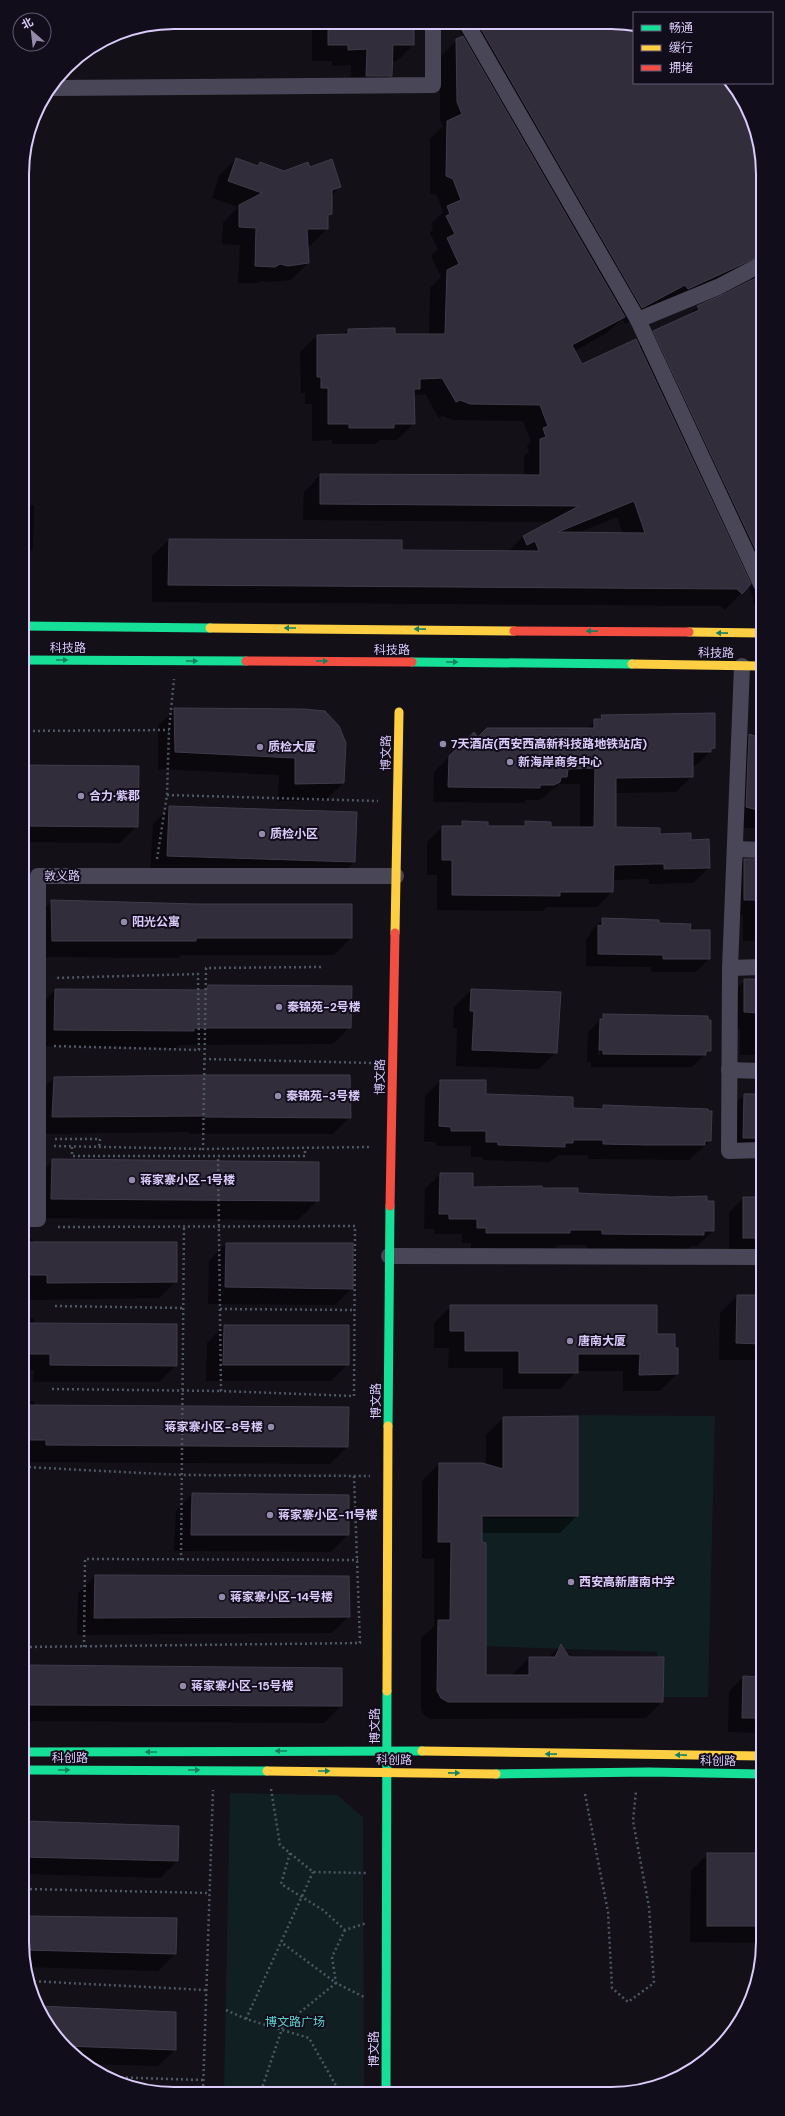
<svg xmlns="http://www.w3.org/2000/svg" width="785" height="2116" font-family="'DM Sans','Noto Sans SC',sans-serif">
  <rect width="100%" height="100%" fill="#131018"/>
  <g fill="#101f22">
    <polygon points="575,1415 715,1416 708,1697 656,1697 657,1652 482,1646 482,1518 572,1518"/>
    <polygon points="230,1793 337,1795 363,1817 364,2091 224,2091"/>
  </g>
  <g fill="#0007" fill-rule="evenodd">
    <polygon points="305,23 413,24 413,45 397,61 392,61 391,75 375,92 350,92 351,65 332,66 332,61 312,61 312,24 305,24"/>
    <path d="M457 24 634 25V83H730L747 107 760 144 761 601 753 605V597L748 586 725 610 720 606 152 602V556L169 540 401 541V551L508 552 523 536 551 522 303 520 304 492 320 475 524 476V456L529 451 527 446 531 441 523 421 453 420 442 416 439 418 425 394 414 395V423L397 440H380L376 444H332V440L312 441V404H305V393H301L300 352 317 336 342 335 348 330 381 329 394 335H429L430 288 441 277 431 256 438 249 430 233 433 230 431 224 443 212 437 195 430 193V139L443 126 440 120V57L457 40 463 37ZM752 278V281L697 307 689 315 654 332 639 347 581 366 574 351 607 333 622 319 625 324 668 301ZM617 517 623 534 578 533Z"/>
    <polygon points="236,159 257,166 260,163 284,172 309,168 340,186 331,196 331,214 327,218 327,229 310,246 307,246 308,263 291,280 270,282 262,281 257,283 238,283 240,245 222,244 223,223 238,207 212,198 219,176"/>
    <polygon points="23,505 34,505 33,549 23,559"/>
    <polygon points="175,709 325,712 343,783 326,800 278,801 279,775 158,769 158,726"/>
    <polygon points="602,716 714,748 699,763 692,767 692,776 676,792 615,793 615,828 690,841 709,868 693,883 649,884 649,879 612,880 612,892 597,907 547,907 543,911 437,910 437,875 427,875 427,842 442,827 458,827 462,822 487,827 521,827 526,822 550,828 580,828 580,784 559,784 544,797 538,800 526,800 523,803 433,802 434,772 450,756 478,738 586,729"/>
    <polygon points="749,735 761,738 761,828 744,828 729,824 732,752"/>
    <polygon points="23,766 137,826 120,843 23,842"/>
    <polygon points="170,807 354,862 337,879 150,872 153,824"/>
    <polygon points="761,858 761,941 743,941 743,915 729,915 729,875 744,860"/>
    <polygon points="52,901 351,938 334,955 181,955 178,958 36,957 35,918"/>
    <polygon points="603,919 658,924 689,931 709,959 696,972 651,972 651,967 586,966 586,939 590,935 590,932"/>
    <polygon points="745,980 761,980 761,1055 740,1055 740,1029 727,1029 728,997"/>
    <polygon points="208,986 350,1027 333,1044 179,1045 176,1048 37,1046 38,1007 55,990 204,991"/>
    <polygon points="471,990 556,1052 539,1069 456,1066 457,1028 453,1028 454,1007"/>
    <path d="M604 1015 710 1050 692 1067H591V1062H587L588 1033ZM599 1027H601L600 1055H598Z"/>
    <polygon points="54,1078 350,1117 333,1134 189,1134 189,1132 36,1134 37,1095"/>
    <polygon points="440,1081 485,1095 572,1109 600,1110 603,1106 710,1141 689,1160 588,1159 588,1155 560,1155 549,1162 483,1160 483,1157 471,1157 471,1146 436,1146 436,1142 424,1142 425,1096"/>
    <polygon points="744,1095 761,1095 762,1252 729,1252 729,1213 743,1198 759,1198 759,1153 729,1152 730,1109"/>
    <polygon points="53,1160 318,1200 298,1220 32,1218 33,1180"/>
    <polygon points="440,1174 472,1188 514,1186 577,1189 577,1194 706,1202 713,1231 697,1246 692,1246 688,1250 587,1249 587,1245 557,1245 554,1248 471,1248 471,1243 462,1243 462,1234 434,1234 434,1229 424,1229 425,1189"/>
    <polygon points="24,1239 33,1239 33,1243 176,1281 159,1298 30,1300 30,1291 24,1291"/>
    <polygon points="226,1244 352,1288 335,1305 208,1304 209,1261"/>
    <polygon points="737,1296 762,1296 762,1360 719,1360 720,1313"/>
    <polygon points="451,1306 656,1335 677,1374 660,1391 623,1391 623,1371 577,1371 560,1389 503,1389 503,1368 448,1368 449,1348 434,1348 434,1323"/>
    <polygon points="24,1318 34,1318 34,1324 176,1365 159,1382 33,1382 34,1370 24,1370"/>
    <polygon points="224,1326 348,1364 331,1381 206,1381 207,1343"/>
    <polygon points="24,1401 34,1401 34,1406 347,1447 330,1464 30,1462 30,1457 24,1457"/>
    <polygon points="503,1418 577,1516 560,1533 481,1533 485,1676 512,1675 529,1658 548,1658 561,1645 568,1658 662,1701 646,1718 430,1719 424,1715 421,1709 421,1638 434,1626 434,1559 422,1558 422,1481 439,1464 486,1465 486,1435"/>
    <polygon points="192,1494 348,1534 331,1552 174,1551 176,1511"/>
    <polygon points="95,1576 349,1616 332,1633 77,1635 78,1593"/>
    <polygon points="25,1666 341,1669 341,1706 324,1723 25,1721"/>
    <polygon points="743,1677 762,1678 762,1733 728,1732 729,1692"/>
    <polygon points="25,1822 178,1827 177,1861 160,1878 25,1874"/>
    <polygon points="708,1854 763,1854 763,1943 690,1942 691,1871"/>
    <polygon points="25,1917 176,1919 175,1954 158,1971 25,1967"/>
    <polygon points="38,2007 175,2012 175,2050 158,2066 87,2064 67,2050 42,2018"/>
  </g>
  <g fill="#322d3a" stroke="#413a4b" fill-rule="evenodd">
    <polygon points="328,23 414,24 414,45 393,45 392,76 366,76 367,49 348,50 348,45 328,45"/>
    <polygon points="485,24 634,25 634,83 730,83 747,107 760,144 760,256 688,289 685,285 642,308 480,27"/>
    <path d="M463 36 625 317 572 345 582 364 636 339 751 584 742 594 737 589 168 585 169 539 402 540V550L539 551 535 541 527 545 523 536 579 506 320 504V474L540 475V439L546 437 543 428 548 426 540 405 470 404 460 400 456 402 442 378 420 379V389H414L415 424H394V428H349V424H328V388H321V377H317V335L348 334V329L381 328H395V334H445L447 270 459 264 447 238 455 234 446 216 450 214 447 206 461 200 453 179 446 176 447 121 462 114 457 102 456 39ZM634 501 645 533 558 532Z"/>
    <polygon points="236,158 258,166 260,162 284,171 308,162 310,167 332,159 341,187 332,190 332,214 328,215 328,229 307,229 309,263 288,266 280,264 275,267 255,266 256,228 239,227 239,205 262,193 228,181"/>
    <polygon points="760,276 760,322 761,561 653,331 699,310 697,306 722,295"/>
    <polygon points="174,708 304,709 325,711 339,726 346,743 344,783 295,784 295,758 175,752"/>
    <polygon points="715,713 715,748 711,749 711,752 693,752 693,777 616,778 616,827 660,828 660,834 691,833 691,840 709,839 710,868 664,869 664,864 655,864 614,865 613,892 560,892 560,896 452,895 452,860 442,860 442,826 462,826 462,821 488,822 488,826 525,826 525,821 551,822 551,827 594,827 595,768 568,769 567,777 561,777 560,782 554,785 540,785 540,788 448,787 449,756 474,732 478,737 487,728 594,728 594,719 602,719 601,715"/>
    <polygon points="749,734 761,738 761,811 746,807"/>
    <polygon points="23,765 139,766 138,827 23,826"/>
    <polygon points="169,806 357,812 355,862 167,856"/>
    <rect x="744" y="859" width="17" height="41"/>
    <polygon points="51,900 197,904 352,904 352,938 196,938 196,941 52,941"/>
    <polygon points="602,918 659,920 659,923 691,924 690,930 710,930 710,959 663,959 663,955 598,954 598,925 602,926"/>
    <polygon points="744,979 761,979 761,1013 744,1012"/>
    <polygon points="208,985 352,986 351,1028 194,1028 194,1031 54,1030 55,989 207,990"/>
    <polygon points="471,989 561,992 557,1053 472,1050 474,1011 470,1011"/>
    <polygon points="603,1014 708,1016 708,1020 711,1020 711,1051 706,1051 706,1055 603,1054 603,1050 599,1050 600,1019 603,1019"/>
    <polygon points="206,1075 350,1075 351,1118 205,1117 205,1116 52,1117 54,1077"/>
    <polygon points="440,1080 486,1080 486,1094 573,1097 573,1108 603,1109 603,1105 708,1109 708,1111 712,1111 711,1141 705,1141 705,1145 646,1145 603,1144 603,1140 573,1140 573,1143 565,1143 565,1147 498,1145 498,1142 486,1142 486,1131 451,1131 451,1127 439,1126"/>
    <polygon points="744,1094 761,1094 760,1138 743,1138"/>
    <polygon points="52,1159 319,1162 319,1201 51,1199"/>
    <polygon points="440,1173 473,1173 473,1187 542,1186 542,1188 578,1188 578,1193 670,1197 707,1196 707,1201 714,1201 714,1231 704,1231 704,1235 602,1234 602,1230 570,1230 570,1233 486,1233 486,1228 477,1228 477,1219 449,1219 449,1214 439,1214"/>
    <rect x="743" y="1197" width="19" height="41"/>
    <polygon points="24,1242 177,1242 177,1282 47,1283 47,1275 24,1275"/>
    <polygon points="226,1243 353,1243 353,1289 225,1287"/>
    <polygon points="737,1295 762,1295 762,1344 736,1343"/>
    <polygon points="450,1305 657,1305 657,1334 675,1334 675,1348 678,1348 678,1374 639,1375 640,1354 578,1354 578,1373 519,1373 519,1351 465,1351 465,1331 450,1331"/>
    <polygon points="24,1323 177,1324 177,1366 50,1365 50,1354 24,1354"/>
    <polygon points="224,1325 349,1325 349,1365 223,1365"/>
    <polygon points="24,1405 349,1407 348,1447 46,1445 46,1440 24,1440"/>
    <polygon points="578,1416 578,1516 482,1516 482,1542 486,1543 486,1675 529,1675 529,1657 555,1657 561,1644 569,1657 664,1657 663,1702 448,1702 441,1698 437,1691 438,1620 450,1620 451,1542 438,1542 439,1463 482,1463 503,1469 503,1417"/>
    <polygon points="192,1493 349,1495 349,1535 191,1535"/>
    <polygon points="95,1575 349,1576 350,1617 94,1618"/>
    <polygon points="25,1665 342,1668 342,1706 25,1705"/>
    <polygon points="743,1676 762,1677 762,1718 742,1718"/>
    <polygon points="25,1821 179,1826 178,1861 25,1857"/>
    <rect x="707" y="1853" width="56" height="73"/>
    <polygon points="25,1916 177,1918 176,1954 25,1950"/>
    <polygon points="38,2006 176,2012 176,2050 64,2046 42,2018"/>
  </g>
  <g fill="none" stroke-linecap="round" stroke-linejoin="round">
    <g stroke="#4e5764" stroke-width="2.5" stroke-dasharray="2 3" stroke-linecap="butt">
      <polyline points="23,731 169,730"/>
      <polyline points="167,795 378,801"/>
      <polyline points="157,859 167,795 169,730 174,679"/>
      <polyline points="321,967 206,968 203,1149 371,1147"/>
      <polyline points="54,1046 199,1050 198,974 54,978"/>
      <polyline points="204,1059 374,1063"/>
      <polyline points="55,1139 100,1139 99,1147"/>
      <polyline points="54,1146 203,1149"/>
      <polyline points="72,1147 72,1156 305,1156 305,1148"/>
      <polyline points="58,1227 355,1226 354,1396 221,1391 218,1156"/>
      <polyline points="24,1306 26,1306"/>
      <polyline points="55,1306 183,1308"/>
      <polyline points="220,1309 355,1310"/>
      <polyline points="24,1372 25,1372"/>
      <polyline points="52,1389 221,1391"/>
      <polyline points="24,1467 182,1475 370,1476"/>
      <polyline points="181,1560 184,1226"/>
      <polyline points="25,1647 360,1643 354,1476"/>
      <polyline points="84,1647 85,1559 358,1560"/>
      <polyline points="271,1789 280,1845 313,1872 367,1873"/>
      <polyline points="585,1794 608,1912 612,1988 628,2002 654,1983 649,1907 633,1821 636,1791"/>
      <polyline points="290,1853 281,1884 323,1910 345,1930 367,1923"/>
      <polyline points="25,1889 209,1893"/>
      <polyline points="345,1930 332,1957 336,1983 366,1998"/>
      <polyline points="29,1981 206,1990"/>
      <polyline points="226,2010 246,2019 309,2038 339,2091"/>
      <polyline points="246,2019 313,1872"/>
      <polyline points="106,2077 203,2080"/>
      <polyline points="203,2091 213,1790"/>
      <polyline points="262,2091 263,2085 283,2026 336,1983 281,1942"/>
    </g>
    <g stroke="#494658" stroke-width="16">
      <polyline points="467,24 638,320 761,584"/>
      <polyline points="52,88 433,85 433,24"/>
      <polyline points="638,320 718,287 760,265"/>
      <polyline points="742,666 730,968 729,1151 762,1150"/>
      <polyline points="736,849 761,850"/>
      <polyline points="730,968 761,967"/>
      <polyline points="729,1070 761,1071"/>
      <polyline points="24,1219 38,1219 38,876 396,876"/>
      <polyline points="389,1256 762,1257"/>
    </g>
    <g stroke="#16e098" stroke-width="9">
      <polyline points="23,626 210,628"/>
      <polyline points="23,660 246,661"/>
      <polyline points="412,662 632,664"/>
      <polyline points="388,1426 390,1206"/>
      <polyline points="25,1752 422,1751"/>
      <polyline points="25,1770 267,1771"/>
      <polyline points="496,1774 649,1772 762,1774"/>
      <polyline points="386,2091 387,1691"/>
    </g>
    <g stroke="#ffcf43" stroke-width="9">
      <polyline points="210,628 514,631"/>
      <polyline points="689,632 761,633"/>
      <polyline points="632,664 761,666"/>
      <polyline points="395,933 399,712"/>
      <polyline points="387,1691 388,1426"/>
      <polyline points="422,1751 762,1756"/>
      <polyline points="267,1771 496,1774"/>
    </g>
    <g stroke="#f24e42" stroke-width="9">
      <polyline points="514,631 689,632"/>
      <polyline points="246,661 412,662"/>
      <polyline points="390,1206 395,933"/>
    </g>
  </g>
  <defs><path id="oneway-solid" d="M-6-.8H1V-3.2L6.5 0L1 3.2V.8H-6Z"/></defs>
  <g fill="#148160">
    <use href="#oneway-solid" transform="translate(290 628) rotate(-180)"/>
    <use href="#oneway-solid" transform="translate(420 629) rotate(-179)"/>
    <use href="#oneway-solid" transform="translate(592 631) rotate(-179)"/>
    <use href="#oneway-solid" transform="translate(722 633) rotate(-179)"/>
    <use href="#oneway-solid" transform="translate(62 660)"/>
    <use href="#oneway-solid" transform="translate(192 661)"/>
    <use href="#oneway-solid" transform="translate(322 661)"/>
    <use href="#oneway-solid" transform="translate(452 662)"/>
    <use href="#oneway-solid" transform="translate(281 1751) rotate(180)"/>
    <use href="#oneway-solid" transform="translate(151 1752) rotate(180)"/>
    <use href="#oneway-solid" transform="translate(551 1754) rotate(-179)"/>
    <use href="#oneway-solid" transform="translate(681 1755) rotate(-179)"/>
    <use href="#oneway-solid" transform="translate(64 1770)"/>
    <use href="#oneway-solid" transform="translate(194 1770)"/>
    <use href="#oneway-solid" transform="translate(324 1771)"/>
    <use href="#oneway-solid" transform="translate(454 1773) rotate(1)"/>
  </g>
  <g fill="#948aab" stroke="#120d1b" stroke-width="1.5">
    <circle cx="443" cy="744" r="4"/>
    <circle cx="260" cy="747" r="4"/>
    <circle cx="510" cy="762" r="4"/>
    <circle cx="81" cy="796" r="4"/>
    <circle cx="262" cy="834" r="4"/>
    <circle cx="124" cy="922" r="4"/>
    <circle cx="279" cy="1007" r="4"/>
    <circle cx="278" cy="1096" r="4"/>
    <circle cx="132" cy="1180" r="4"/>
    <circle cx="570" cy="1341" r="4"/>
    <circle cx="271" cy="1427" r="4"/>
    <circle cx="270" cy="1515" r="4"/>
    <circle cx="571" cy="1582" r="4"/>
    <circle cx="222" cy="1597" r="4"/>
    <circle cx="183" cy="1686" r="4"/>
  </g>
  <g text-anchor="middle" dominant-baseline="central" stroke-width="4" stroke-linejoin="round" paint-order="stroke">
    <g font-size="12" fill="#dacbfa" stroke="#120d1b">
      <text x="68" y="648">科技路</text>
      <text x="392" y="650">科技路</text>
      <text transform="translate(716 653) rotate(1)">科技路</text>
      <text transform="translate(386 753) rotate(-89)">博文路</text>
      <text x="62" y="876">敦义路</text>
      <text transform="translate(380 1077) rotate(-89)">博文路</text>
      <text transform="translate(376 1401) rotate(-90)">博文路</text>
      <text transform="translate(375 1726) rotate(-90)">博文路</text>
      <text x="70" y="1758">科创路</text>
      <text transform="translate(394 1760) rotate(1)">科创路</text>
      <text transform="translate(718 1761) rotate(1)">科创路</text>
      <text transform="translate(374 2049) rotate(-90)">博文路</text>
    </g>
    <g font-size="12" font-weight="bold" fill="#dacbfa" stroke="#120d1b" text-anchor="start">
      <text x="451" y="744">7天酒店(西安西高新科技路地铁站店)</text>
      <text x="268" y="747">质检大厦</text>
      <text x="518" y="762">新海岸商务中心</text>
      <text x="89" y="796">合力·紫郡</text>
      <text x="270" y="834">质检小区</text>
      <text x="132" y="922">阳光公寓</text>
      <text x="287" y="1007">秦锦苑-2号楼</text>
      <text x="286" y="1096">秦锦苑-3号楼</text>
      <text x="140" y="1180">蒋家寨小区-1号楼</text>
      <text x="578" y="1341">唐南大厦</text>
      <text x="263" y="1427" text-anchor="end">蒋家寨小区-8号楼</text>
      <text x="278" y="1515">蒋家寨小区-11号楼</text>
      <text x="579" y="1582">西安高新唐南中学</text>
      <text x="230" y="1597">蒋家寨小区-14号楼</text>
      <text x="191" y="1686">蒋家寨小区-15号楼</text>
    </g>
    <g font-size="12" fill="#5fd2cd" stroke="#120d1b">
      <text x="295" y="2022">博文路广场</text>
    </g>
  </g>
  <path d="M0 0H785V2116H0ZM174 29H611A145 145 0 0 1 756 174V1942A145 145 0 0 1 611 2087H174A145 145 0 0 1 29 1942V174A145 145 0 0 1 174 29Z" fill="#120d1b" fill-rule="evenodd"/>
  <path fill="none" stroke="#dacbfa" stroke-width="2" d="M174 29H611A145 145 0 0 1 756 174V1942A145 145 0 0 1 611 2087H174A145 145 0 0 1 29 1942V174A145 145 0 0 1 174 29Z"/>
  <rect x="633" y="12" width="140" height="72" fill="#120d1b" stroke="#625974"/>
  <rect x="641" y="25" width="20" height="6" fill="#16e098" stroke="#625974"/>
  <text x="669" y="32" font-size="12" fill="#dacbfa">畅通</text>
  <rect x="641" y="45" width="20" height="6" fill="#ffcf43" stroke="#625974"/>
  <text x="669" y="52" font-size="12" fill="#dacbfa">缓行</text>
  <rect x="641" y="65" width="20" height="6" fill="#f24e42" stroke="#625974"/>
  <text x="669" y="72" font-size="12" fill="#dacbfa">拥堵</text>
  <g transform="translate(32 32) rotate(332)"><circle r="19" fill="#120d1b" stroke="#625974"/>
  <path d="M0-3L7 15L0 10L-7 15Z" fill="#948aab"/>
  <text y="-6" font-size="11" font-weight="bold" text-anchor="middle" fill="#dacbfa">北</text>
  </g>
</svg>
